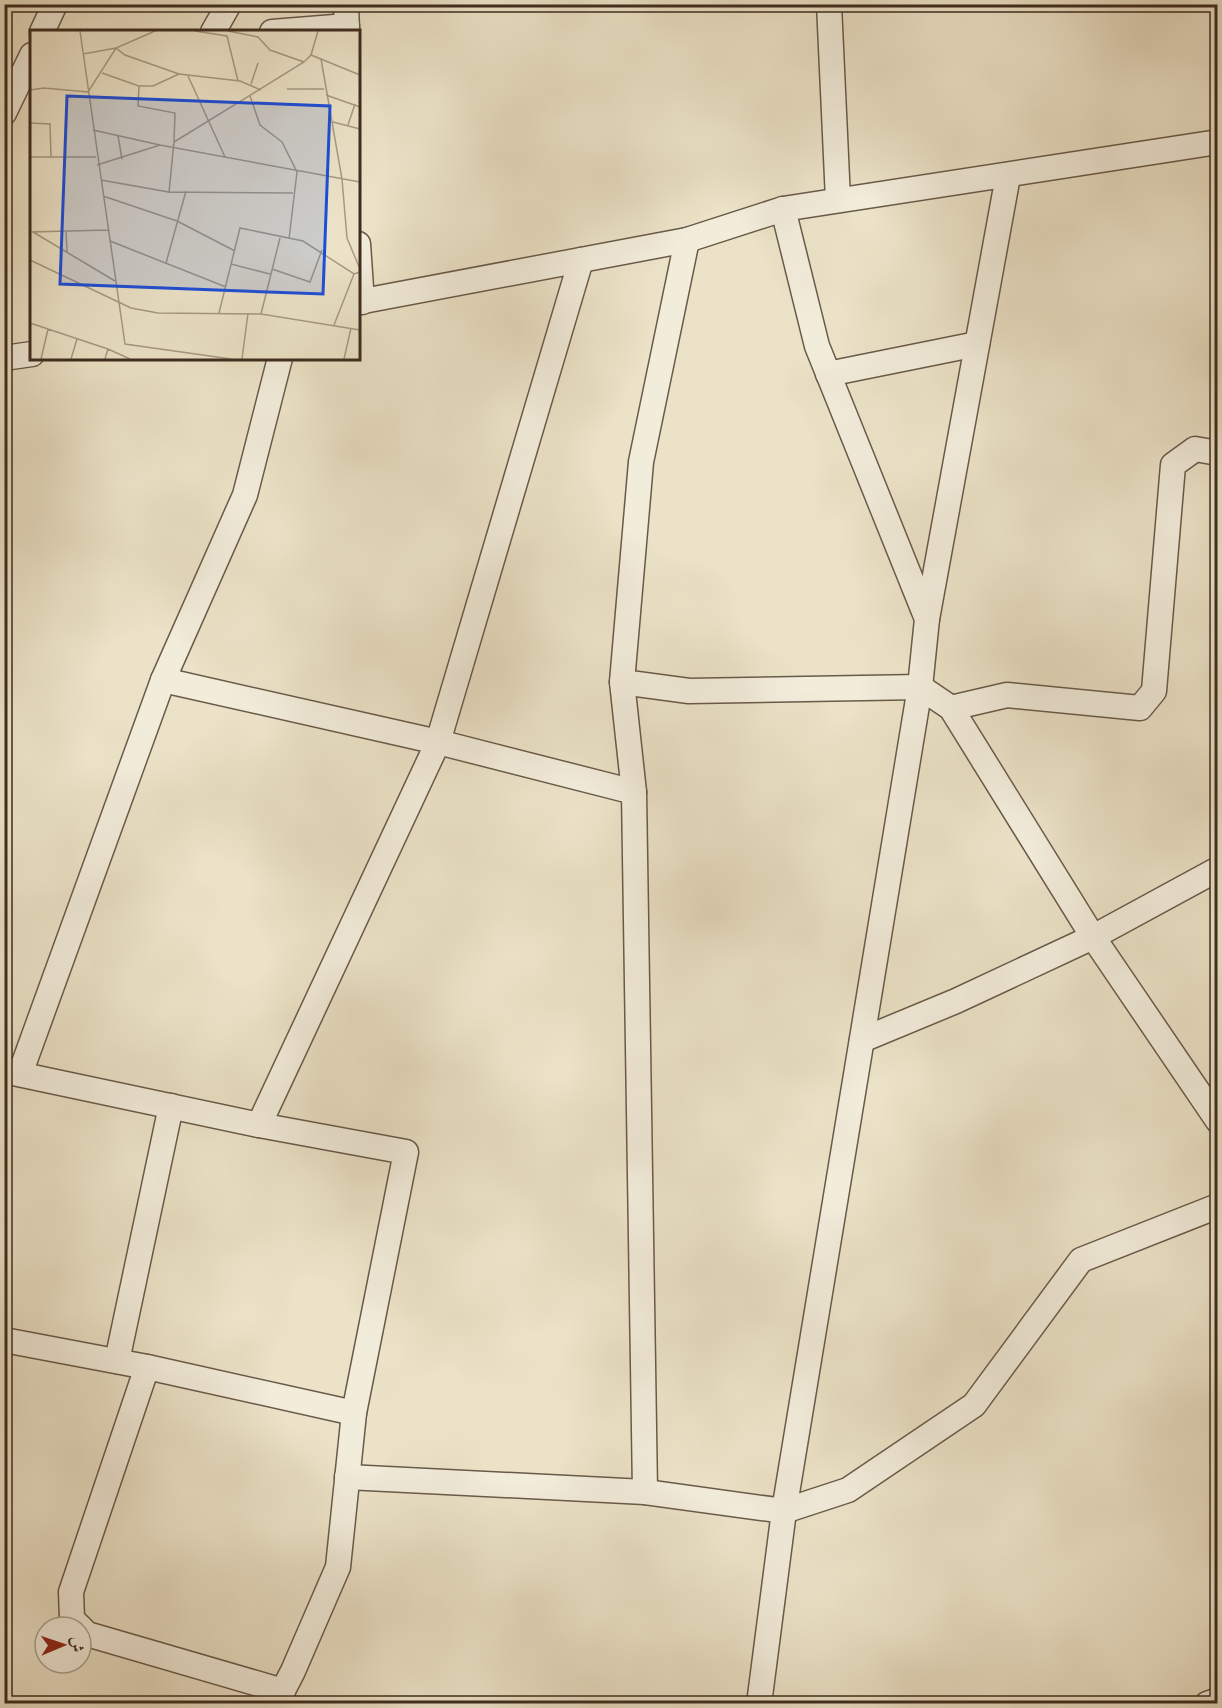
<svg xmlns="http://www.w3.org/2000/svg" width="1222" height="1708" font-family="Alegreya,Amiri,serif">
  <rect width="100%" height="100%" fill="#ebe2c7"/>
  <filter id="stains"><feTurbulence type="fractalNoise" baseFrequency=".00333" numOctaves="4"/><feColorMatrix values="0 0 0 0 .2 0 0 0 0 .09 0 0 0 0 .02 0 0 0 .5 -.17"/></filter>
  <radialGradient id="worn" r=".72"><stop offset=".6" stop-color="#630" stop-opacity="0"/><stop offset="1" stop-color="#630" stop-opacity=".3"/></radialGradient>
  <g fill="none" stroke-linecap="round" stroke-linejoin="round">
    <defs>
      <g id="street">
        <polyline points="346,4 347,32"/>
        <polyline points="829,4 838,200"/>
        <polyline points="42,32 55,4"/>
        <polyline points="213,32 229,4"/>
        <polyline points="272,32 347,26"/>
        <polyline points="4,113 32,55"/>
        <polyline points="687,240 641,462 622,682 689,691 920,687 951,708 1093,937 1218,1121"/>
        <polyline points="358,244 362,302"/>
        <polyline points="358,302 687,240 783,209 1218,142"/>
        <polyline points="4,358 32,354"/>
        <polyline points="828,374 977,344"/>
        <polyline points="927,619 1008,176"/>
        <polyline points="163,680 438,742 634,792"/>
        <polyline points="622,682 634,792 645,1492"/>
        <polyline points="951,708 1007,695 1140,708 1154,691 1173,465 1195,449 1218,453"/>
        <polyline points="862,1040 956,1001 1093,937 1218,869"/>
        <polyline points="4,1071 259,1125 406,1152 354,1413 338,1567 293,1671 276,1704"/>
        <polyline points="20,1074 163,680 245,495 280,358"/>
        <polyline points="259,1125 438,742 581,260"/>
        <polyline points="4,1340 147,1367 354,1413"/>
        <polyline points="117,1361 171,1106"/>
        <polyline points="347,1477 645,1492 784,1511 848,1490 974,1405 1081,1260 1218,1206"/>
        <polyline points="80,1627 72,1619 71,1592 147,1367"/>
        <polyline points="81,1628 87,1634 283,1691"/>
        <polyline points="759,1704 784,1511 920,687 927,619 817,346 783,209"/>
        <polyline points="1207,1704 1218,1700"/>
      </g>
    </defs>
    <use href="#street" stroke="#695a49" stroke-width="27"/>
    <use href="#street" stroke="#f2ecdb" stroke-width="24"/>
  </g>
  <g transform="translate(30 30)">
    <rect width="330" height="330" fill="#ebe2c7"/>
    <path fill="none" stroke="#a69a84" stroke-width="1.5" d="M50 1 95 314 201 329M165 1 197 6 208 51M198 1 228 7 240 20 274 32M53 24 86 18 95 25 149 44 210 51 231 60M281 25 330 45M291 29 312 149 317 208 330 239M72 43 109 56 108 76 145 83 144 112M158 46 195 127M221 54 228 33M109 56H123L149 44M257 59H294M0 60 14 58 58 62 86 18 125 1M296 65 330 77M220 66 230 95 252 112 267 142 259 209M303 92 330 99M0 93 20 94 21 127M318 95 325 74M63 100 130 115M88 106 92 129M0 127H66M67 135 130 115 330 152M71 150 139 162 144 112 274 32 281 25 288 1M139 162 263 163M73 166 147 191 205 221M36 201 37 222M0 202 79 200M3 202 85 251M80 211 196 257M0 230 101 278 128 283 231 284 330 300M136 233 156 161M201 234 240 244M242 239 280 252 292 220M189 283 210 198 273 211 324 244 330 242M231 284 250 208M0 293 18 299M304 295 324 244M78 319 100 329M11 329 18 299 78 319 75 329M41 329 47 309M212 329 218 283M314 329 321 298"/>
    <path fill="#1d4ed8" fill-opacity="0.15" stroke="#1d4ed8" stroke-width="3" d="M37 66 300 76 293 264 30 254Z"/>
    <rect width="330" height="330" fill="none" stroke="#3e2d1f" stroke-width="3"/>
  </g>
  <rect width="1222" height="1708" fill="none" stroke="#ebe2c7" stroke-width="24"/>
  <rect x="6" y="6" width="1210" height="1696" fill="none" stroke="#3e2d1f" stroke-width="3"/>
  <rect x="12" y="12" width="1198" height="1684" fill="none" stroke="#3e2d1f" stroke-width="1.5"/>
  <g transform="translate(63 1645) rotate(88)"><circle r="28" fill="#f2ecdb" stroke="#aaa090" stroke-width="1.5"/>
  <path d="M0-4.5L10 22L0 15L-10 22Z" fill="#8f2418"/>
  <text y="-9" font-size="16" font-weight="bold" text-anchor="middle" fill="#3e2d1f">ش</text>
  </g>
  <rect width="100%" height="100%" filter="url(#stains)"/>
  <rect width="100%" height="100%" fill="url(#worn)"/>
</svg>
